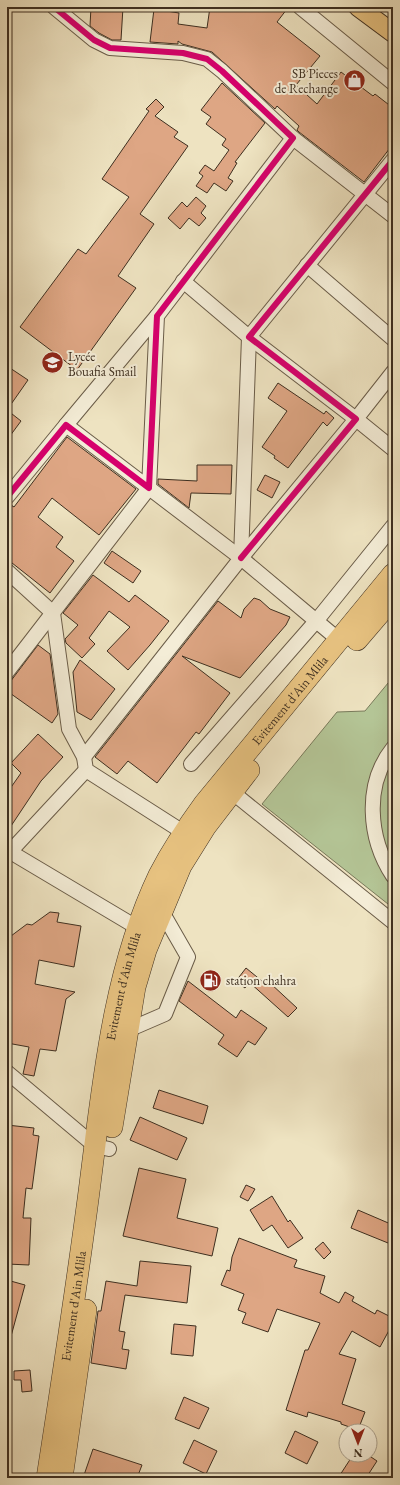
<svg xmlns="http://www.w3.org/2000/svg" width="400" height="1485" font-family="'EB Garamond',serif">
  <rect width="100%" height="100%" fill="#eee3c1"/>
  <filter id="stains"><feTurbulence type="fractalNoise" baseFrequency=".005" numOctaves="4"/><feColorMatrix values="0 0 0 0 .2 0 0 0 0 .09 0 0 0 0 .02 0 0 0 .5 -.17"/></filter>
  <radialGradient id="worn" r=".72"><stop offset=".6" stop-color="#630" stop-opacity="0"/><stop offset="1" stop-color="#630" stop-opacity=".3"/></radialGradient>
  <polygon fill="#b4c596" stroke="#797a5b" points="393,677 393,908 262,804 337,712 365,711"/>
  <g fill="#dea684" stroke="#3e2f20">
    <polygon points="91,7 123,7 121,40 112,40 99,33 90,26"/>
    <polygon points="210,7 270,7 287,9 277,22 320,56 296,85 317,104 341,72 373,96 375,94 393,108 393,144 364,182 299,132 297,130 299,126 277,106 275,109 212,52 182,44 178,41 178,44 150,42 154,9 179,13 178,24 207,28"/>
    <polygon points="222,83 265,123 235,162 237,163 228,178 233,181 226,191 214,183 207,193 196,186 203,176 199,173 205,165 214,171 229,150 222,145 226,139 206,124 211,117 201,110"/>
    <polygon points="156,99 164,107 155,116 178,132 174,137 188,146 140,214 154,224 118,276 136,288 77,370 20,327 78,249 86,254 129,197 102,179 149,111 146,109"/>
    <polygon points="196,197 206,206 201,213 206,218 199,226 189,218 180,229 168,218 182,202 187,207"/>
    <polygon points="7,366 28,380 7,410"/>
    <polygon points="278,383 324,414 326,411 334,418 327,426 323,422 288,468 274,458 275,456 262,447 287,411 268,398"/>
    <polygon points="7,410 21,421 7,440"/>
    <polygon points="67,437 136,489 99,535 52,498 38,517 63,537 56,547 74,561 50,593 7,559 7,510 11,505 14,507"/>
    <polygon points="197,465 232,465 231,494 191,493 189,508 158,484 158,479 197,481"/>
    <polygon points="265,475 280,482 272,498 257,490"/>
    <polygon points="112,551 141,571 133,583 104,563"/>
    <polygon points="93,575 129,602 135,595 169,621 150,645 128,670 107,651 130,627 109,611 89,638 95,644 82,658 66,643 65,639 78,625 63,613"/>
    <polygon points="254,598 260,600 270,609 290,617 286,625 240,678 182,656 230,693 199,734 196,732 157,783 128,761 117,774 95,757 218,601 241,618 244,609"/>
    <polygon points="38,645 50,654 58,714 52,723 7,691 7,686"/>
    <polygon points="80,660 115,689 91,720 77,712 73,672"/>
    <polygon points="38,734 63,757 41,781 7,832 7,793 21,773 11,763"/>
    <polygon points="50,912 59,913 57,922 81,926 74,967 39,960 35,984 75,992 66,999 56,1051 40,1049 34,1076 23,1074 29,1047 7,1043 7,939 27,924 32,925"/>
    <polygon points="246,968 268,986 270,983 297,1008 288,1017 249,982 245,988 236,981"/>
    <polygon points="188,981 236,1018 241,1010 267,1028 255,1045 248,1041 237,1057 218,1044 224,1035 179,1001"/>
    <polygon points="159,1090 208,1106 203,1124 153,1108"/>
    <polygon points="140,1117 187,1138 177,1160 130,1140"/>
    <polygon points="7,1125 34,1128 33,1135 39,1136 32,1189 26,1188 23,1218 31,1218 29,1265 7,1264"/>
    <polygon points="139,1168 186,1179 177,1218 218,1228 212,1256 123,1236"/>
    <polygon points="246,1185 255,1189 248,1201 240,1197"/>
    <polygon points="272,1196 288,1222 290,1220 303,1238 288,1248 272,1225 263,1231 250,1210"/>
    <polygon points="358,1210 393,1225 393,1245 351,1228"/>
    <polygon points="239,1238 297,1260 294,1267 325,1276 320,1293 339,1303 345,1292 354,1297 352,1301 375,1314 377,1310 393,1318 393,1323 380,1347 352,1331 339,1354 356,1359 342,1404 365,1412 358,1430 341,1424 341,1422 308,1412 307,1417 286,1410 305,1350 308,1350 320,1323 277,1309 268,1332 242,1323 246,1313 238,1310 244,1294 221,1285 227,1270 230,1271 232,1257"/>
    <polygon points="323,1242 331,1252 324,1259 315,1249"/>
    <polygon points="140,1261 191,1266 187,1303 125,1295 119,1331 125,1332 122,1349 129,1350 126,1369 91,1363 98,1311 101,1311 106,1281 137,1286"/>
    <polygon points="7,1280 25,1285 10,1340 7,1340"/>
    <polygon points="174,1324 196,1326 193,1356 171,1354"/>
    <polygon points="30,1370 32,1391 22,1392 21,1380 14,1380 14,1371"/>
    <polygon points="184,1397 209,1408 199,1429 175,1419"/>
    <polygon points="295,1431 318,1442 307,1464 285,1453"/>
    <polygon points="194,1440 217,1451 206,1474 183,1463"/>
    <polygon points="93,1449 142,1465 137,1478 83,1478"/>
    <polygon points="353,1455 368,1455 377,1461 366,1478 338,1478"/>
  </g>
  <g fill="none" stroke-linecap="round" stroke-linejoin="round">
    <defs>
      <g id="minor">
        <polyline points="300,7 393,83"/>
        <polyline points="293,138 393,216"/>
        <polyline points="307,265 393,339"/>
        <polyline points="183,281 249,337 241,558"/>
        <polyline points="393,372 356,419 393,449"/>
        <polyline points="66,425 157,316"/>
        <polyline points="7,497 66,425 149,488 157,316 293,138 222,71 207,59 183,53 110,48 94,40 54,7"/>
        <polyline points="241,558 356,419 249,337 393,160"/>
        <polyline points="7,571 53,613 69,729 84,757 86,770 183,832"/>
        <polyline points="7,672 149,488 241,558"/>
        <path d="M393 748C364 784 368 838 393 876"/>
        <polyline points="84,757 241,558 339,640"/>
        <polyline points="191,764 317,620 393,526"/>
        <polyline points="232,792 393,922"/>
        <polyline points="7,850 138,928"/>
        <polyline points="7,855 86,770"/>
        <polyline points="128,1030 165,1014 188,957 161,910"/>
        <polyline points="7,1072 95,1146 109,1149"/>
      </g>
      <polyline id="major" points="358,7 393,33"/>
      <g id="highway">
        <polyline points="357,640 393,598"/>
        <polyline points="112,1127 135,987 146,950 181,866 206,826 249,770"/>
        <path id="s1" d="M47 1478C61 1388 75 1297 87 1207 102 1096 110 978 159 875 172 850 188 826 204 804L393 574"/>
        <polyline points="62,1478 86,1310"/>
      </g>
    </defs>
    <use href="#minor" stroke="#6a5c48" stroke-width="16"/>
    <use href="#major" stroke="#3e2f20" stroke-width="20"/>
    <use href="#highway" stroke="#3e2f20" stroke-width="22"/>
    <use href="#minor" stroke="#f4edd7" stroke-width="14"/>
    <use href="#major" stroke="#e7c280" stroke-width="18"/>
    <use href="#highway" stroke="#e7c280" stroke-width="21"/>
    <defs>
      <g id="cycleway">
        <polyline points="7,497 66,425 149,488 157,316 293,138 222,71 207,59 183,53 110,48 94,40 54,7"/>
        <polyline points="241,558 356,419 249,337 393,160"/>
      </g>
    </defs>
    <use href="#cycleway" stroke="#f4edd7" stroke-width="8"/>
    <use href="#cycleway" stroke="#d6006c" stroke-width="6"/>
  </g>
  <defs>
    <symbol id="shop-disc" viewBox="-11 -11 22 22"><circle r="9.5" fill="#8f2418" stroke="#f4edd7"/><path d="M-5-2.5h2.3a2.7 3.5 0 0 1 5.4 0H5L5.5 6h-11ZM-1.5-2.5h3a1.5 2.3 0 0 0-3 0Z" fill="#fff"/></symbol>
    <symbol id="school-disc" viewBox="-11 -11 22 22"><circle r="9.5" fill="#8f2418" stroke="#f4edd7"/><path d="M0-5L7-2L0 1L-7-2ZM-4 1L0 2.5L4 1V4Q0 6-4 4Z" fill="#fff"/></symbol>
    <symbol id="fuel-disc" viewBox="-11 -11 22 22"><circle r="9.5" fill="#8f2418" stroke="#f4edd7"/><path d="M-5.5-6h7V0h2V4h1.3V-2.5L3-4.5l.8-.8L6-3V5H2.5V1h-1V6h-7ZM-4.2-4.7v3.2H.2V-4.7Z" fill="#fff"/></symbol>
  </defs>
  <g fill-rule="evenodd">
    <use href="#shop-disc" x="342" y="68" width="25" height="25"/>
    <use href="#school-disc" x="40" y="350" width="25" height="25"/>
    <use href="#fuel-disc" x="198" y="968" width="25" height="25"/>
  </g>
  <g text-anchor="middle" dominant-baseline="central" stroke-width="4" stroke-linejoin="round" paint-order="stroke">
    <g font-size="13" fill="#3e2f20" stroke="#f4edd7" text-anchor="start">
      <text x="338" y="73" text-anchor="end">SB Pieces<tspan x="338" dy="15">de Rechange</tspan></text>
      <text x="68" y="356">Lycée<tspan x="68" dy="15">Bouafia Smail</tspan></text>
      <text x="226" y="980">station chahra</text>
    </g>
    <g font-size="13" fill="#3e2f20" stroke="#f4edd7">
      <text stroke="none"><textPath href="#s1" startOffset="834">Evitement d'Ain Mlila</textPath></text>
      <text stroke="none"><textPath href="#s1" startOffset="498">Evitement d'Ain Mlila</textPath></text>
      <text stroke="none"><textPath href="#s1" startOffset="174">Evitement d'Ain Mlila</textPath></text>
    </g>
  </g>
  <rect width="400" height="1485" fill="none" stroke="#eee3c1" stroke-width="24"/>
  <rect x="8" y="8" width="384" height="1469" fill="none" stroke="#3e2f20" stroke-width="2"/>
  <rect x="12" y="12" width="376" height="1461" fill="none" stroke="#3e2f20"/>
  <g transform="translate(358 1443) rotate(180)"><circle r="19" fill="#f4edd7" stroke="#aba18e"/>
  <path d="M0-3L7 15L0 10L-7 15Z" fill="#8f2418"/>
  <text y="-6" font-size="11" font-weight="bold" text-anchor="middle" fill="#3e2f20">N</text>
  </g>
  <rect width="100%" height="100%" filter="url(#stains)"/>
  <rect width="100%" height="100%" fill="url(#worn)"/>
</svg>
